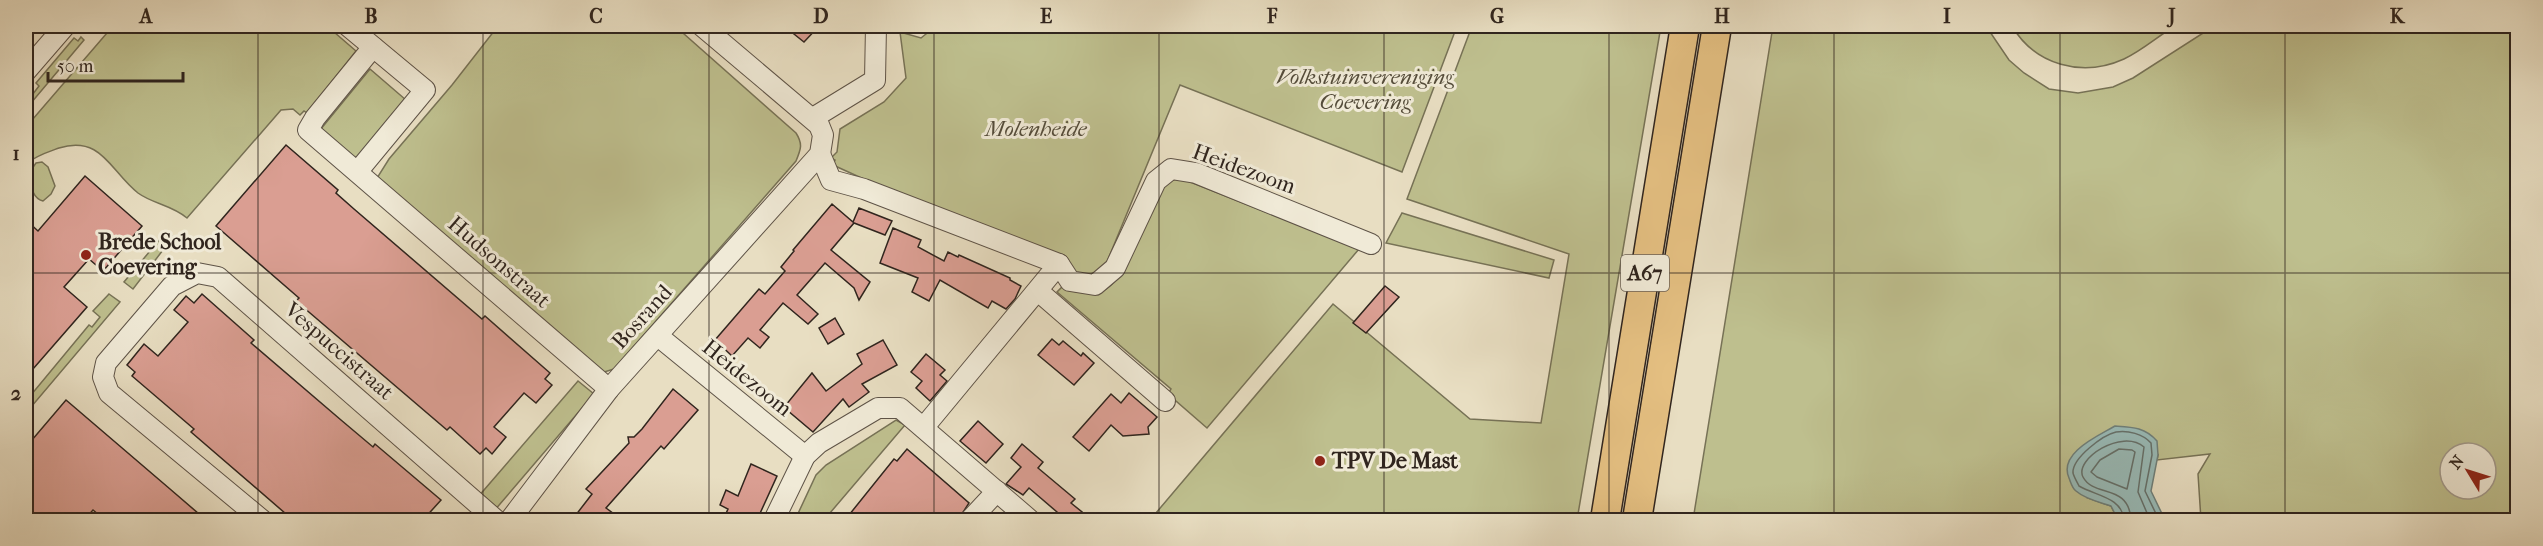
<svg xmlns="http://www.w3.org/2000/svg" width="2543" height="546" font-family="'IM FELL French Canon',serif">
  <rect width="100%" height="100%" fill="#e8dec2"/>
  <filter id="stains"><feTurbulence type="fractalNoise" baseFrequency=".00333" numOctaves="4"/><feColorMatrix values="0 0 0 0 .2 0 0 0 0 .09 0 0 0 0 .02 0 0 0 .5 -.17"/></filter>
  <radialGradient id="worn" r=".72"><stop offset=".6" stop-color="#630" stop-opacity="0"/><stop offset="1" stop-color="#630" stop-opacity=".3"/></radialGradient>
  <g fill="#bebf8e" stroke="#777256" stroke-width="1.5" fill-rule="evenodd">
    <path d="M113 26H327L356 51 307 113 304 111 300 115 293 109 281 110 187 218C172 205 153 204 138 193 110 171 102 135 59 148 48 152 35 156 26 164V127Z"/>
    <path d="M498 26H675L796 133C803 144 801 149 796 161L614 369 601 373 377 178 389 159 452 85Z"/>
    <polygon points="936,26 1457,26 1402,172 1180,85 1104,269 1088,275 1068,272 833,165 835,160 831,158 837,152 840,129 884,102 906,78 900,32 921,38"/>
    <polygon points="1472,26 1661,26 1577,520 1150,520 1333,304 1470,419 1541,423 1569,254 1407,199"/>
    <path d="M1773 26H1986L2009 60 2024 73 2049 89 2078 93 2113 87 2133 78 2214 26H2517V520H2201L2198 474 2210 454 2157 460 2158 455 2088 498 2111 506 2118 520H1693ZM2450 453H2486V489H2450Z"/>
    <path d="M2012 26H2175C2158 36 2143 50 2124 59 2082 78 2035 65 2012 26Z"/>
    <polygon points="81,37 84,40 26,109 26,103 39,86 36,83 74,38 78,41"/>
    <polygon points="370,69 406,100 358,158 350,156 320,130"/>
    <path d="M42 162 48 167 55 186 51 194 43 201C31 198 31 183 29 173L36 163Z"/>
    <path d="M1175 176 1359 249 1207 428 1168 394 1171 389 1057 292 1062 287C1075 293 1098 297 1110 286 1124 275 1148 205 1156 185Z"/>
    <polygon points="1402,213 1554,260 1549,278 1386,243"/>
    <polygon points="166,232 173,237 133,289 124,282"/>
    <polygon points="109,294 120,302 26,413 26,401 89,325 92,327 100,317 93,311"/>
    <polygon points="578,381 594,394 494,511 478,497"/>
    <polygon points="896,420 905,425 824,520 795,520 816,475 826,465"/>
  </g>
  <path fill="#98bbb8" stroke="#6e7f7a" stroke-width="1.5" d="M2115 426C2132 427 2145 427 2157 441L2158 455 2151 491 2165 520H2118L2111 506C2099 502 2085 499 2076 491 2072 488 2071 483 2069 478 2058 453 2098 436 2115 426Z"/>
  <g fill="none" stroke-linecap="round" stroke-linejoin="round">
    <g stroke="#64706b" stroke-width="1.5">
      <polygon points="2119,449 2132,450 2135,452 2127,489 2097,477 2091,472 2100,460"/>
      <path d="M2124 520C2122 497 2096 496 2079 486 2077 482 2074 477 2073 473 2072 458 2103 435 2116 432 2128 430 2143 434 2151 443L2152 455 2145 491 2159 520"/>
      <path d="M2131 520C2129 483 2094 498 2083 477 2074 459 2122 428 2144 447L2138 492 2150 520"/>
    </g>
  </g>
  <g fill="#da9e92" stroke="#30251e" stroke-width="1.5">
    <polygon points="784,26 819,26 804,42"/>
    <polygon points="286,145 338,190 336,193 354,209 482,319 485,316 550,373 545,379 552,385 536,403 524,393 494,427 506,437 492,454 486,448 480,454 450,427 447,430 296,301 299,298 216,226"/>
    <polygon points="85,176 142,226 103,271 89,259 64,287 87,307 26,377 26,220 38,231"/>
    <polygon points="832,204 853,222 859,208 892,221 885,235 854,223 831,250 870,282 859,300 854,288 825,263 797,295 818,314 808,324 783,303 760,330 769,337 760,348 748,338 732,356 715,340 759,289 765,294 785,271 781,267 794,251 793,250"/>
    <polygon points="893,228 921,240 918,247 944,261 948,252 958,257 959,255 1010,278 1010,280 1021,286 1015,299 1006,309 992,301 988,308 940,280 929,301 912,292 918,278 880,263"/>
    <polygon points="1385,286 1399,297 1366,333 1353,323"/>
    <polygon points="202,294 254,340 251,343 341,420 373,447 375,444 441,500 423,520 293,520 191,432 194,429 132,376 135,372 127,365 144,344 158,356 188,322 174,310 186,296 194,303"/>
    <polygon points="835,318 844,334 828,344 819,328"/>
    <polygon points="1052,339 1059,345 1063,341 1081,356 1083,353 1094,363 1074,385 1038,355"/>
    <polygon points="883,340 897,365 862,384 869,392 849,407 843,399 813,432 787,410 785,406 812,373 826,391 862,364 857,354"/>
    <polygon points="926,354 945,370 940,375 947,381 930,401 916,388 922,381 911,372"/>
    <polygon points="673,389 698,410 664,449 661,446 606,508 622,520 572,520 592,494 586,489 629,443 628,437 634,437 642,429"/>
    <polygon points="1129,393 1157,417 1148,427 1149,434 1123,436 1111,425 1089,451 1073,437 1111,394 1121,403"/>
    <polygon points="66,400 170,489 206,520 105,520 93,510 84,520 36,520 26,512 26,447"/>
    <polygon points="978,421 1003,444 986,463 960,441"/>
    <polygon points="1022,444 1043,462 1038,468 1075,499 1071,503 1092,520 1062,520 1055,514 1057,512 1029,488 1023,495 1006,484 1021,467 1011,458"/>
    <polygon points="907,449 969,503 958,520 845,520 894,459 897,461"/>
    <polygon points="751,464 777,476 757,520 723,520 728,509 720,505 726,490 738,496"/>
  </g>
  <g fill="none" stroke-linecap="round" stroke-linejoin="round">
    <defs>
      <g id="minor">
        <polyline points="348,26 425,90 358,171"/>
        <polyline points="373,47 315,118 308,130 609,389"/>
        <polyline points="26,71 65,26"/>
        <polyline points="813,118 875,80 876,26"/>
        <polyline points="820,154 831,180 864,189 1059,264"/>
        <polyline points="1038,291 1165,401"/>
        <polyline points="658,336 805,456"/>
        <polyline points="924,427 1059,264 1070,281 1095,285 1115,268 1156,181 1171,169 1196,173 1371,244"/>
        <polyline points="262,520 109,393 103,377 106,363 172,286 197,273 218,277 496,520"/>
        <polyline points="510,520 609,389 820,154 823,135 819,125 702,26"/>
        <polyline points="774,520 805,456 819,443 878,408 900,408 1030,520"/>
        <polyline points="970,520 997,491"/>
      </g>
      <g id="highway">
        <polyline points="1605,520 1685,26"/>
        <polyline points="1637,520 1717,26"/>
      </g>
    </defs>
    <use href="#minor" stroke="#5e5347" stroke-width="22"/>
    <use href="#highway" stroke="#30251e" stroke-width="31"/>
    <use href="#minor" stroke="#f0ead7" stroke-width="20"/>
    <use href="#highway" stroke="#e4bf81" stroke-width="28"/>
  </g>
  <path fill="none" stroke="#30251e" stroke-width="1.5" stroke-opacity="0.55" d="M258 26V520M483 26V520M709 26V520M934 26V520M1159 26V520M1384 26V520M1609 26V520M1834 26V520M2060 26V520M2285 26V520M26 273H2518"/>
  <g fill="#8f2418" stroke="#f0ead7" stroke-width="2">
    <circle cx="86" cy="255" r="6"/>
    <circle cx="1320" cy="461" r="6"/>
  </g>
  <g text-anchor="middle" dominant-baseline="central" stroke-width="6" stroke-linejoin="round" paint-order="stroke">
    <rect fill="#f0ead7" stroke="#6a6056" stroke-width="1.5" x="1621" y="255" width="48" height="36" rx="4.5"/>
    <g font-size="21" font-weight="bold" fill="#30251e">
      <text x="1645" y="273">A67</text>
    </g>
    <g font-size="22" font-style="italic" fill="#544c3a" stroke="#f0ead7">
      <text x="1365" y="77">Volkstuinvereniging<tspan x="1365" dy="25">Coevering</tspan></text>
      <text x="1036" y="129">Molenheide</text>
    </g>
    <g font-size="22" fill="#30251e" stroke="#f0ead7">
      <text transform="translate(1244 169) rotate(20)">Heidezoom</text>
      <text transform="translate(499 262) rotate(41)">Hudsonstraat</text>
      <text transform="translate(642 317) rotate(-48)">Bosrand</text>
      <text transform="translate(339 351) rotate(41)">Vespuccistraat</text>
      <text transform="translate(747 378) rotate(39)">Heidezoom</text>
    </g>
    <g font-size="22" font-weight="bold" fill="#30251e" stroke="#f0ead7" text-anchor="start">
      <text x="98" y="242">Brede School<tspan x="98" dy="25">Coevering</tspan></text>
      <text x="1332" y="461">TPV De Mast</text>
    </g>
  </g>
  <rect width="2543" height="546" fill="none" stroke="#e8dec2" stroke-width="66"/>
  <g transform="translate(2468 471) rotate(308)"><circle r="28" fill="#f0ead7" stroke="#a39b8d" stroke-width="1.5"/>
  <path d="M0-4.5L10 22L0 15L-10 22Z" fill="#8f2418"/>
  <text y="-9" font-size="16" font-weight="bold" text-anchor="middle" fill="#30251e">N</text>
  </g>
  <path d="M48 72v9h135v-9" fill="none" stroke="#30251e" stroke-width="3"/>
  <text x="57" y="72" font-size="18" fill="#30251e" stroke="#f0ead7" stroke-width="4.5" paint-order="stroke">50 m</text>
  <rect x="33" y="33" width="2477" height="480" fill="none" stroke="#30251e" stroke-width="2"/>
  <g font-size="20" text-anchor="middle" font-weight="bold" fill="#30251e">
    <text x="146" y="23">A</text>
    <text x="371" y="23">B</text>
    <text x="596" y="23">C</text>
    <text x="821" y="23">D</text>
    <text x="1046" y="23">E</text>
    <text x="1272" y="23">F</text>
    <text x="1497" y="23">G</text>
    <text x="1722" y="23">H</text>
    <text x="1947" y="23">I</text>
    <text x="2172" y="23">J</text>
    <text x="2397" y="23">K</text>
    <text x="16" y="160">1</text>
    <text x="16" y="400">2</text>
  </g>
  <rect width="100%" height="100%" filter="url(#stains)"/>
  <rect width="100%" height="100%" fill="url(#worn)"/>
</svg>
